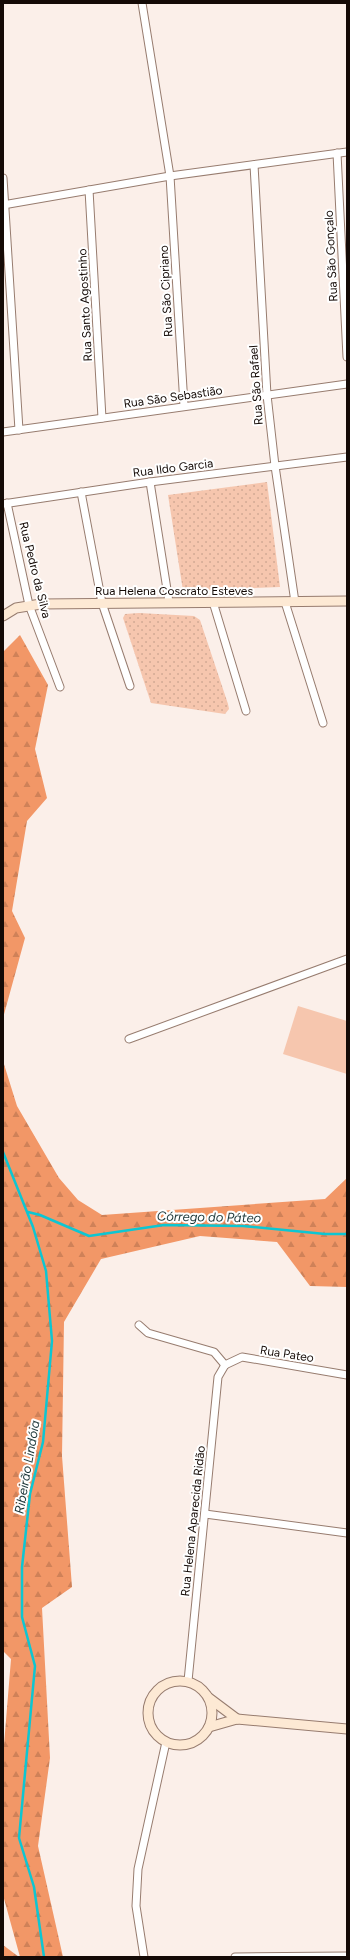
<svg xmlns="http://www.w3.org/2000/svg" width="350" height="1960" font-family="Figtree,sans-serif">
  <defs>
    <pattern id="grass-dots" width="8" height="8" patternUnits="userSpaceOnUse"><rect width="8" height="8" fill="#f6c6ae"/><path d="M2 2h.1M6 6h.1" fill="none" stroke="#d2a994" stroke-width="1.8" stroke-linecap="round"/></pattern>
    <pattern id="forest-firs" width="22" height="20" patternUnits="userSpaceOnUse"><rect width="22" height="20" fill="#f29767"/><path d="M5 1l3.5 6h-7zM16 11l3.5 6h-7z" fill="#cf8158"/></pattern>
  </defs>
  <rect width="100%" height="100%" fill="#fbefe9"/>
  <g fill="url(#grass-dots)">
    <polygon points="267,482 280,587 183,591 168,495"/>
    <polygon points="139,613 194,616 200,620 228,704 229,709 225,714 151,703 123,618 125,614"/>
  </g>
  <g fill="url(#forest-firs)">
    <polygon points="20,635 48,685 35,749 47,798 27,821 12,911 25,938 3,1018 3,652"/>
    <polygon points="3,1061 17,1106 59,1178 78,1200 102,1215 325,1199 347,1178 347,1287 310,1286 277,1242 200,1236 101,1259 64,1322 62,1456 72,1587 42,1608 50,1758 38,1846 63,1957 20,1957 3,1895 3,1757 11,1659 3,1651"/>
    <polygon points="3,1945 19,1957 3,1957"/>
  </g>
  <polygon fill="#f6c6ae" points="298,1006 347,1021 347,1074 283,1054"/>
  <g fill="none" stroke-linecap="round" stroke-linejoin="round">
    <g stroke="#0dc6d2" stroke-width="2.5">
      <polyline points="3,1152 33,1227 46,1271 52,1341 43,1442 30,1494 22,1567 22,1617 35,1666 19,1838 34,1887 44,1957"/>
      <polyline points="28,1212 40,1215 89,1236 164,1225 243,1226 325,1234 347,1234"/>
    </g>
    <defs>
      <g id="street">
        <polyline points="142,3 170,176 184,405"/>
        <polyline points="337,153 347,357"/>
        <polyline points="254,165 267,395 275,466 295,602"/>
        <polyline points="3,178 19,430"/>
        <polyline points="89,190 102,418"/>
        <polyline points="3,205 170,176 347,152"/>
        <polyline points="3,432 347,384"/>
        <polyline points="150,482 169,602"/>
        <polyline points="81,492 102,603 130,686"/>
        <polyline points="7,503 29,605 60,687"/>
        <polyline points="3,504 150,482 347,457"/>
        <polyline points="213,602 246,711"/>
        <polyline points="285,602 323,723"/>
        <polyline points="129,1039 347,959"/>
        <polyline points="139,1325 148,1333 214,1352 225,1365"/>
        <polyline points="225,1365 242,1357 347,1375"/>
        <polyline points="205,1514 347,1533"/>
        <polyline points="188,1681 218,1377 225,1365"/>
        <polyline points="144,1957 136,1906 138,1869 166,1742"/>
        <polyline points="235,1957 347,1956"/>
      </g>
      <g id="secondary">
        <polyline points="3,616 16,608 41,604 347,601"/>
        <circle cx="180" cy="1713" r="32"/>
        <polyline points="209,1698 237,1719"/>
        <polyline points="209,1727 237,1719 347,1729"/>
      </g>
    </defs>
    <use href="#street" stroke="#977c6f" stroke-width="9"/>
    <use href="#secondary" stroke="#977c6f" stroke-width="11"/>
    <use href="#street" stroke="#fff" stroke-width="7"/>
    <use href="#secondary" stroke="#fde9d4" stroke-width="9"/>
  </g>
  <g text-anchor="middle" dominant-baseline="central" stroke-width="4" stroke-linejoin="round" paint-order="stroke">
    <g font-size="12" fill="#140a06" stroke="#fff">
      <text transform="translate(331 256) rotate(-93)">Rua São Gonçalo</text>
      <text transform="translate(166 291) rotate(-93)">Rua São Cipriano</text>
      <text transform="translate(85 305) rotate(-93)">Rua Santo Agostinho</text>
      <text transform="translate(256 385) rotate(-94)">Rua São Rafael</text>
      <text transform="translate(173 397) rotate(-8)">Rua São Sebastião</text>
      <text transform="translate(173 468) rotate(-7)">Rua Ildo Garcia</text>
      <text transform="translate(35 570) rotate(76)">Rua Pedro da Silva</text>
      <text x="174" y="591">Rua Helena Coscrato Esteves</text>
      <text transform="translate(287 1354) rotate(9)">Rua Pateo</text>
      <text transform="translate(193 1521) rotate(-84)">Rua Helena Aparecida Ridão</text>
    </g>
    <g font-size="13" font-style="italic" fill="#1c3638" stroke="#fff">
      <text transform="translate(209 1217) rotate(1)">Córrego do Páteo</text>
      <text transform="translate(27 1467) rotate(-80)">Ribeirão Lindóia</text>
    </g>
  </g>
  <rect width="350" height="1960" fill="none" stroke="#140a06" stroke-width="8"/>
</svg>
